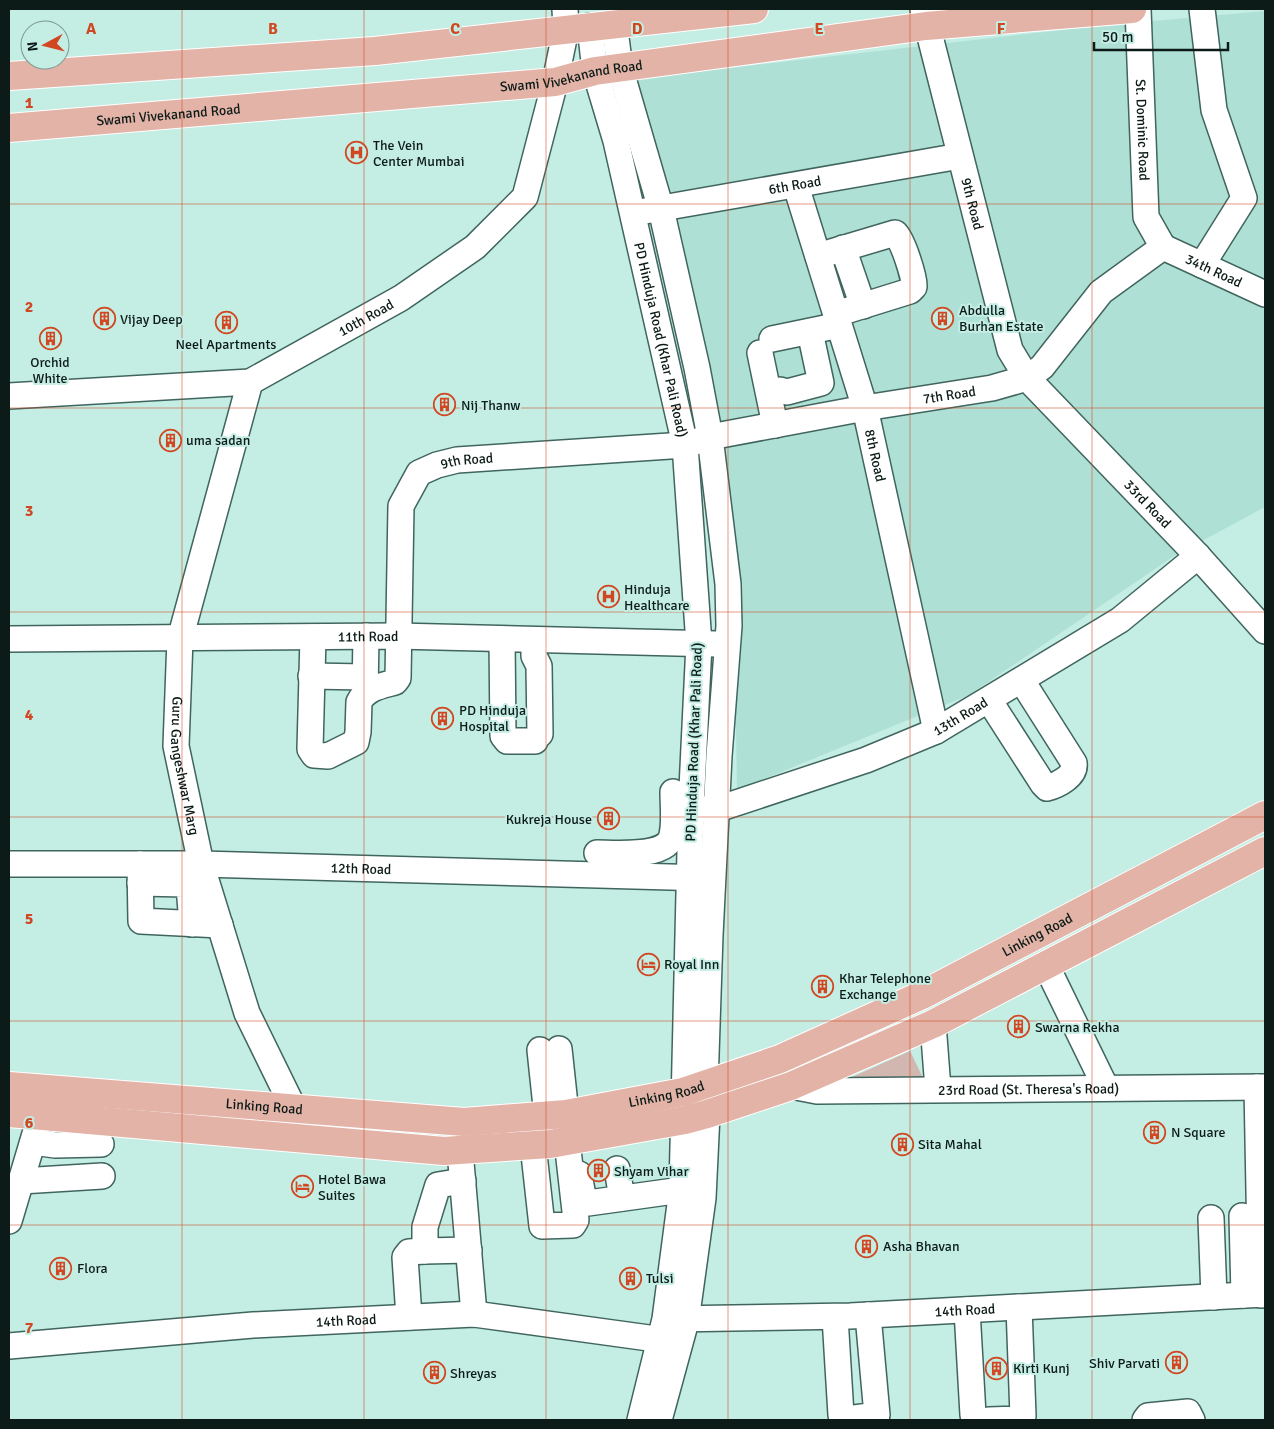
<svg xmlns="http://www.w3.org/2000/svg" width="1274" height="1429" font-family="Signika,sans-serif">
  <rect width="100%" height="100%" fill="#c4ede4"/>
  <polygon fill="#afe0d5" points="1265,11 1265,507 1174,556 969,695 737,790 734,601 634,79 1087,27"/>
  <polygon fill="#d1b7b0" points="910,1051 923,1078 841,1082"/>
  <g fill="none" stroke-linecap="round" stroke-linejoin="round">
    <defs>
      <g id="minor">
        <path id="s1" d="M923 9 1010 350 1027 378 1198 556 1265 631"/>
        <path id="s2" d="M1138 9 1146 217 1163 247"/>
        <polyline points="1202,9 1214,110 1244,198 1202,265"/>
        <polyline points="614,23 620,68 661,209 697,368 710,437 728,584 729,626 719,756 710,935 705,1085 707,1114 703,1198 686,1321 659,1420"/>
        <path id="s3" d="M590 26 595 71 616 141 685 445 699 644 691 809 682 1189 665 1319 640 1420"/>
        <path id="s4" d="M796 186 865 408 936 731"/>
        <path id="s5" d="M645 211 960 156"/>
        <path id="s6" d="M1163 247 1265 294"/>
        <polyline points="843,248 863,306"/>
        <path d="M818 256 895 233C902 238 915 278 914 287L910 291 836 314"/>
        <polyline points="772,339 830,327"/>
        <polyline points="760,353 775,425"/>
        <path id="s7" d="M250 382 180 639 176 746 201 864 247 1013 294 1109 303 1139"/>
        <polyline points="780,390 787,392 821,383 812,341"/>
        <path id="s8" d="M9 396 250 382 401 298 475 247 525 197 555 82 566 29 565 9"/>
        <path id="s9" d="M313 637 310 749 314 755 328 756 356 742 358 732 359 702C366 688 381 686 395 682L398 678 401 506 419 473 437 465 457 460 685 445 710 437 865 408 992 388 1027 378 1042 367 1101 292 1163 247"/>
        <path id="s10" d="M9 639 397 636 716 644"/>
        <polyline points="502,639 503,736 507,741 535,741"/>
        <polyline points="534,640 534,656 539,666 540,734"/>
        <polyline points="311,676 365,677"/>
        <polyline points="365,694 366,636"/>
        <path d="M989 700 1043 784 1047 788C1058 785 1076 776 1074 763L1022 681"/>
        <path id="s11" d="M703 809H718L866 760 936 731 1120 620 1198 556"/>
        <path d="M597 853C616 853 668 858 672 835 675 822 673 806 673 792"/>
        <path id="s12" d="M9 864H201L706 878"/>
        <polyline points="140,864 141,921 220,925"/>
        <polyline points="140,883 185,884 189,886 192,924"/>
        <polyline points="1046,965 1106,1088"/>
        <polyline points="933,1024 938,1089"/>
        <polyline points="559,1049 566,1114"/>
        <polyline points="540,1050 547,1116"/>
        <path id="s13" d="M791 1086 817 1091 1265 1087"/>
        <polyline points="1257,1087 1261,1295"/>
        <polyline points="33,1142 55,1145 101,1144"/>
        <polyline points="533,1145 542,1226 573,1225 576,1220 567,1141"/>
        <polyline points="460,1151 474,1314"/>
        <polyline points="617,1169 622,1198"/>
        <polyline points="579,1174 583,1196 588,1203 696,1188"/>
        <polyline points="21,1181 102,1176"/>
        <polyline points="463,1181 438,1185 425,1227 425,1251 469,1250"/>
        <polyline points="1242,1216 1244,1295"/>
        <polyline points="1211,1218 1214,1297"/>
        <polyline points="9,1221 46,1097"/>
        <polyline points="967,1310 973,1415 976,1420"/>
        <polyline points="409,1317 405,1257 409,1252 425,1251"/>
        <polyline points="835,1317 841,1415 847,1419 877,1415 868,1315"/>
        <path id="s14" d="M671 1319 850 1316 1265 1294"/>
        <path id="s15" d="M9 1346 253 1325 474 1314 678 1342"/>
        <polyline points="989,1420 1018,1419 1023,1416 1019,1307"/>
        <polyline points="1145,1420 1148,1416 1188,1412 1192,1420"/>
      </g>
      <g id="major">
        <polyline points="9,76 375,51 754,9"/>
        <path id="s16" d="M9 128 555 82 595 71 926 26 1132 9"/>
        <path id="s17" d="M9 1086 464 1122 566 1114 683 1092 780 1059 922 995 1265 815"/>
        <polyline points="9,1113 444,1151 550,1144 685,1120 707,1114 791,1086 933,1024 1265,851"/>
      </g>
    </defs>
    <use href="#minor" stroke="#40655e" stroke-width="28"/>
    <use href="#major" stroke="#fff" stroke-width="30"/>
    <use href="#minor" stroke="#fff" stroke-width="25"/>
    <use href="#major" stroke="#e2b3a6" stroke-width="28"/>
  </g>
  <path fill="none" stroke="#d04721" stroke-width="1" stroke-opacity="0.55" d="M182 9V1420M364 9V1420M546 9V1420M728 9V1420M910 9V1420M1092 9V1420M9 204H1265M9 408H1265M9 612H1265M9 817H1265M9 1021H1265M9 1225H1265"/>
  <defs>
    <symbol id="hospital-ring" viewBox="-11 -11 22 22"><circle r="9.5" fill="#c4ede4" stroke="#d04721" stroke-width="1.5"/><path d="M-5-5h3v3.5h4V-5h3V5h-3V1.5h-4V5h-3Z" fill="#d04721"/></symbol>
    <symbol id="building-ring" viewBox="-11 -11 22 22"><circle r="9.5" fill="#c4ede4" stroke="#d04721" stroke-width="1.5"/><path d="M-4-6H4V6H1V3H-1V6H-4ZM-2.5-4.3h1.7v1.8h-1.7ZM.8-4.3h1.7v1.8H.8ZM-2.5-1h1.7V.8h-1.7ZM.8-1h1.7V.8H.8Z" fill="#d04721"/></symbol>
    <symbol id="hotel-ring" viewBox="-11 -11 22 22"><circle r="9.5" fill="#c4ede4" stroke="#d04721" stroke-width="1.5"/><path d="M-6-4.5h1.5V1H6V5H4.5V3h-9V5H-6ZM-4 0a1.8 1.8 0 1 1 3.6 0ZM.5 0V-2.5h3Q6-2.5 6 0Z" fill="#d04721"/></symbol>
  </defs>
  <g fill-rule="evenodd">
    <use href="#hospital-ring" x="344" y="140" width="25" height="25"/>
    <use href="#building-ring" x="930" y="306" width="25" height="25"/>
    <use href="#building-ring" x="92" y="306" width="25" height="25"/>
    <use href="#building-ring" x="214" y="310" width="25" height="25"/>
    <use href="#building-ring" x="38" y="326" width="25" height="25"/>
    <use href="#building-ring" x="432" y="392" width="25" height="25"/>
    <use href="#building-ring" x="158" y="428" width="25" height="25"/>
    <use href="#hospital-ring" x="596" y="584" width="25" height="25"/>
    <use href="#building-ring" x="430" y="706" width="25" height="25"/>
    <use href="#building-ring" x="596" y="806" width="25" height="25"/>
    <use href="#hotel-ring" x="636" y="952" width="25" height="25"/>
    <use href="#building-ring" x="810" y="974" width="25" height="25"/>
    <use href="#building-ring" x="1006" y="1014" width="25" height="25"/>
    <use href="#building-ring" x="1142" y="1120" width="25" height="25"/>
    <use href="#building-ring" x="890" y="1132" width="25" height="25"/>
    <use href="#building-ring" x="586" y="1158" width="25" height="25"/>
    <use href="#hotel-ring" x="290" y="1174" width="25" height="25"/>
    <use href="#building-ring" x="854" y="1234" width="25" height="25"/>
    <use href="#building-ring" x="48" y="1256" width="25" height="25"/>
    <use href="#building-ring" x="618" y="1266" width="25" height="25"/>
    <use href="#building-ring" x="1164" y="1350" width="25" height="25"/>
    <use href="#building-ring" x="984" y="1356" width="25" height="25"/>
    <use href="#building-ring" x="422" y="1360" width="25" height="25"/>
  </g>
  <g text-anchor="middle" dominant-baseline="central" stroke-width="4" stroke-linejoin="round" paint-order="stroke">
    <g font-size="14" fill="#0c1b18" stroke="#c4ede4">
      <text stroke="none"><textPath href="#s16" startOffset="565">Swami Vivekanand Road</textPath></text>
      <text stroke="none"><textPath href="#s16" startOffset="160">Swami Vivekanand Road</textPath></text>
      <text stroke="none"><textPath href="#s2" startOffset="121">St. Dominic Road</textPath></text>
      <text stroke="none"><textPath href="#s5" startOffset="152">6th Road</textPath></text>
      <text stroke="none"><textPath href="#s1" startOffset="201">9th Road</textPath></text>
      <text stroke="none"><textPath href="#s6" startOffset="56">34th Road</textPath></text>
      <text stroke="none"><textPath href="#s8" startOffset="374">10th Road</textPath></text>
      <text stroke="none"><textPath href="#s3" startOffset="322">PD Hinduja Road (Khar Pali Road)</textPath></text>
      <text stroke="none"><textPath href="#s9" startOffset="1000">7th Road</textPath></text>
      <text stroke="none"><textPath href="#s4" startOffset="281">8th Road</textPath></text>
      <text stroke="none"><textPath href="#s9" startOffset="512">9th Road</textPath></text>
      <text stroke="none"><textPath href="#s1" startOffset="559">33rd Road</textPath></text>
      <text stroke="none"><textPath href="#s10" startOffset="359">11th Road</textPath></text>
      <text stroke="none"><textPath href="#s11" startOffset="275">13th Road</textPath></text>
      <text transform="translate(694 742) rotate(-88)">PD Hinduja Road (Khar Pali Road)</text>
      <text stroke="none"><textPath href="#s7" startOffset="394">Guru Gangeshwar Marg</textPath></text>
      <text stroke="none"><textPath href="#s12" startOffset="352">12th Road</textPath></text>
      <text stroke="none"><textPath href="#s17" startOffset="1066">Linking Road</textPath></text>
      <text stroke="none"><textPath href="#s13" startOffset="238">23rd Road (St. Theresa's Road)</textPath></text>
      <text stroke="none"><textPath href="#s17" startOffset="661">Linking Road</textPath></text>
      <text stroke="none"><textPath href="#s17" startOffset="256">Linking Road</textPath></text>
      <text stroke="none"><textPath href="#s14" startOffset="294">14th Road</textPath></text>
      <text stroke="none"><textPath href="#s15" startOffset="338">14th Road</textPath></text>
    </g>
    <g font-size="14" fill="#0c1b18" stroke="#c4ede4" text-anchor="start">
      <text x="373" y="145">The Vein<tspan x="373" dy="16">Center Mumbai</tspan></text>
      <text x="959" y="310">Abdulla<tspan x="959" dy="16">Burhan Estate</tspan></text>
      <text x="120" y="319">Vijay Deep</text>
      <text x="226" y="344" text-anchor="middle">Neel Apartments</text>
      <text x="50" y="362" text-anchor="middle">Orchid<tspan x="50" dy="16">White</tspan></text>
      <text x="461" y="405">Nij Thanw</text>
      <text x="186" y="440">uma sadan</text>
      <text x="624" y="589">Hinduja<tspan x="624" dy="16">Healthcare</tspan></text>
      <text x="459" y="710">PD Hinduja<tspan x="459" dy="16">Hospital</tspan></text>
      <text x="592" y="819" text-anchor="end">Kukreja House</text>
      <text x="664" y="964">Royal Inn</text>
      <text x="839" y="978">Khar Telephone<tspan x="839" dy="16">Exchange</tspan></text>
      <text x="1035" y="1027">Swarna Rekha</text>
      <text x="1171" y="1132">N Square</text>
      <text x="918" y="1144">Sita Mahal</text>
      <text x="614" y="1171">Shyam Vihar</text>
      <text x="318" y="1179">Hotel Bawa<tspan x="318" dy="16">Suites</tspan></text>
      <text x="883" y="1246">Asha Bhavan</text>
      <text x="77" y="1268">Flora</text>
      <text x="646" y="1278">Tulsi</text>
      <text x="1160" y="1363" text-anchor="end">Shiv Parvati</text>
      <text x="1013" y="1368">Kirti Kunj</text>
      <text x="450" y="1373">Shreyas</text>
    </g>
  </g>
  <g font-size="16" text-anchor="middle" font-weight="bold" fill="#d04721" stroke="#c4ede4" stroke-width="4" stroke-linejoin="round" paint-order="stroke">
    <text x="91" y="34">A</text>
    <text x="273" y="34">B</text>
    <text x="455" y="34">C</text>
    <text x="637" y="34">D</text>
    <text x="819" y="34">E</text>
    <text x="1001" y="34">F</text>
    <text x="29" y="108">1</text>
    <text x="29" y="312">2</text>
    <text x="29" y="516">3</text>
    <text x="29" y="720">4</text>
    <text x="29" y="924">5</text>
    <text x="29" y="1128">6</text>
    <text x="29" y="1333">7</text>
  </g>
  <rect width="1274" height="1429" fill="none" stroke="#0c1b18" stroke-width="20"/>
  <g transform="translate(45 45) rotate(263)"><circle r="24" fill="#c4ede4" stroke="#7a9992"/>
  <path d="M0-4L9 19L0 12L-9 19Z" fill="#d04721"/>
  <text y="-8" font-size="14" font-weight="bold" text-anchor="middle" fill="#0c1b18">N</text>
  </g>
  <path d="M1094 42v8h134v-8" fill="none" stroke="#0c1b18" stroke-width="2.5"/>
  <text x="1102" y="42" font-size="15" fill="#0c1b18" stroke="#c4ede4" stroke-width="4" paint-order="stroke">50 m</text>
</svg>
